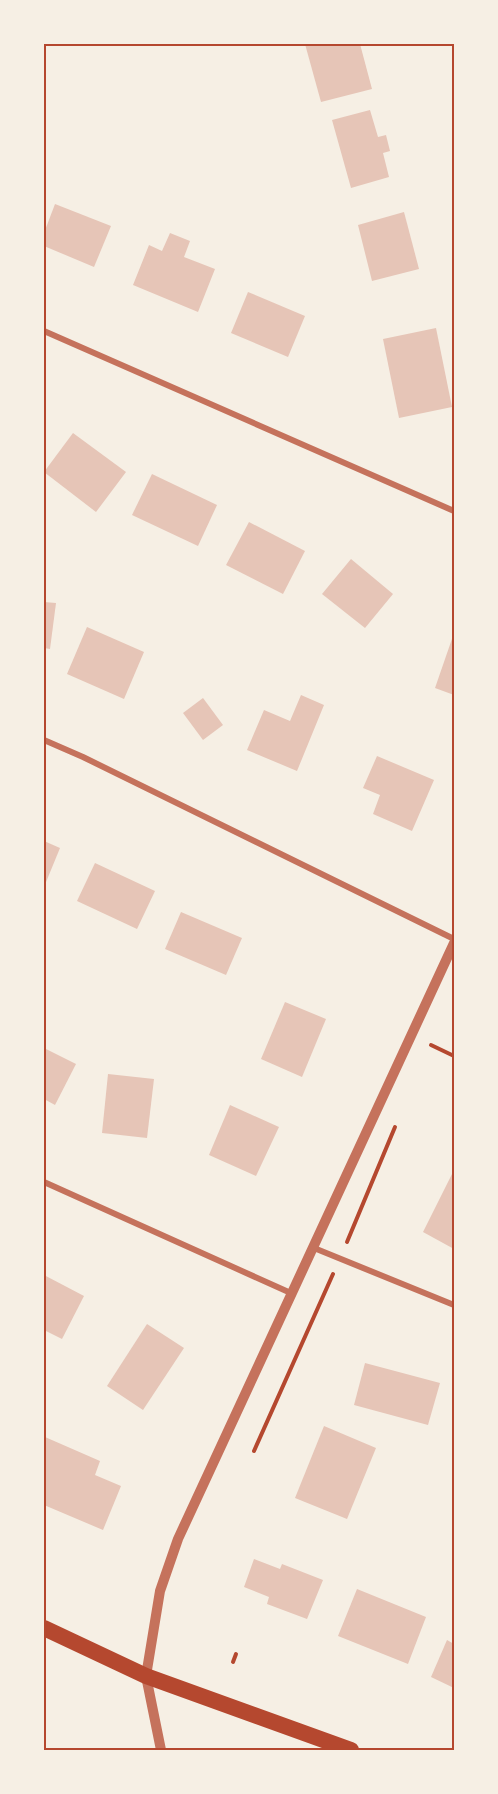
<svg xmlns="http://www.w3.org/2000/svg" width="498" height="1794" font-family="Manrope,sans-serif">
  <rect width="100%" height="100%" fill="#f6efe4"/>
  <g fill="#e6c5b7">
    <polygon points="305,44 360,44 372,89 321,102"/>
    <polygon points="370,110 378,137 386,135 390,151 383,153 389,177 351,188 332,120"/>
    <polygon points="55,204 111,226 94,267 44,246 44,233"/>
    <polygon points="404,212 419,269 372,281 358,225"/>
    <polygon points="170,233 190,241 184,257 215,269 198,312 133,285 149,245 162,251"/>
    <polygon points="248,292 305,316 288,357 231,333"/>
    <polygon points="436,328 452,407 399,418 383,339"/>
    <polygon points="73,433 126,472 96,512 44,472"/>
    <polygon points="152,474 217,505 198,546 132,515"/>
    <polygon points="249,522 305,551 283,594 226,565"/>
    <polygon points="351,559 393,594 365,628 322,594"/>
    <polygon points="44,602 56,603 50,649 44,648"/>
    <polygon points="87,627 144,652 124,699 67,674"/>
    <polygon points="454,633 454,695 435,688"/>
    <polygon points="301,695 324,705 297,771 247,750 264,710 290,721"/>
    <polygon points="203,698 223,725 203,740 183,713"/>
    <polygon points="377,756 434,780 412,831 373,814 380,795 363,788"/>
    <polygon points="44,841 60,848 44,887"/>
    <polygon points="95,863 155,891 137,929 77,901"/>
    <polygon points="181,912 242,938 226,975 165,949"/>
    <polygon points="285,1002 326,1019 302,1077 261,1059"/>
    <polygon points="44,1048 76,1064 55,1105 44,1099"/>
    <polygon points="108,1074 154,1079 147,1138 102,1133"/>
    <polygon points="230,1105 279,1127 256,1176 209,1155"/>
    <polygon points="454,1170 454,1249 423,1232"/>
    <polygon points="44,1275 84,1296 62,1339 44,1330"/>
    <polygon points="147,1324 184,1348 143,1410 107,1386"/>
    <polygon points="365,1363 440,1383 428,1425 354,1405"/>
    <polygon points="324,1426 376,1448 347,1519 295,1498"/>
    <polygon points="45,1437 100,1461 95,1475 121,1486 103,1530 44,1505"/>
    <polygon points="254,1559 280,1569 282,1564 323,1580 307,1619 267,1604 269,1597 244,1587"/>
    <polygon points="357,1589 426,1617 408,1664 338,1636"/>
    <polygon points="447,1640 454,1644 454,1688 431,1677"/>
  </g>
  <g fill="none" stroke-linecap="round" stroke-linejoin="round">
    <g stroke="#b5482f" stroke-width="4">
      <polyline points="431,1045 454,1056"/>
      <polyline points="347,1242 395,1127"/>
      <polyline points="254,1451 333,1274"/>
      <polyline points="233,1662 236,1654"/>
    </g>
    <g stroke="#c5725c" stroke-width="6">
      <polyline points="44,331 454,511"/>
      <polyline points="44,740 83,757 454,939"/>
      <polyline points="44,1182 293,1294"/>
      <polyline points="314,1248 454,1305"/>
    </g>
    <polyline stroke="#c5725c" stroke-width="10" points="161,1750 146,1676 160,1591 178,1539 454,943"/>
    <polyline stroke="#b5482f" stroke-width="16" points="44,1628 146,1676 351,1750"/>
  </g>
  <rect width="498" height="1794" fill="none" stroke="#f6efe4" stroke-width="90"/>
  <rect x="45" y="45" width="408" height="1704" fill="none" stroke="#b5482f" stroke-width="2"/>
</svg>
